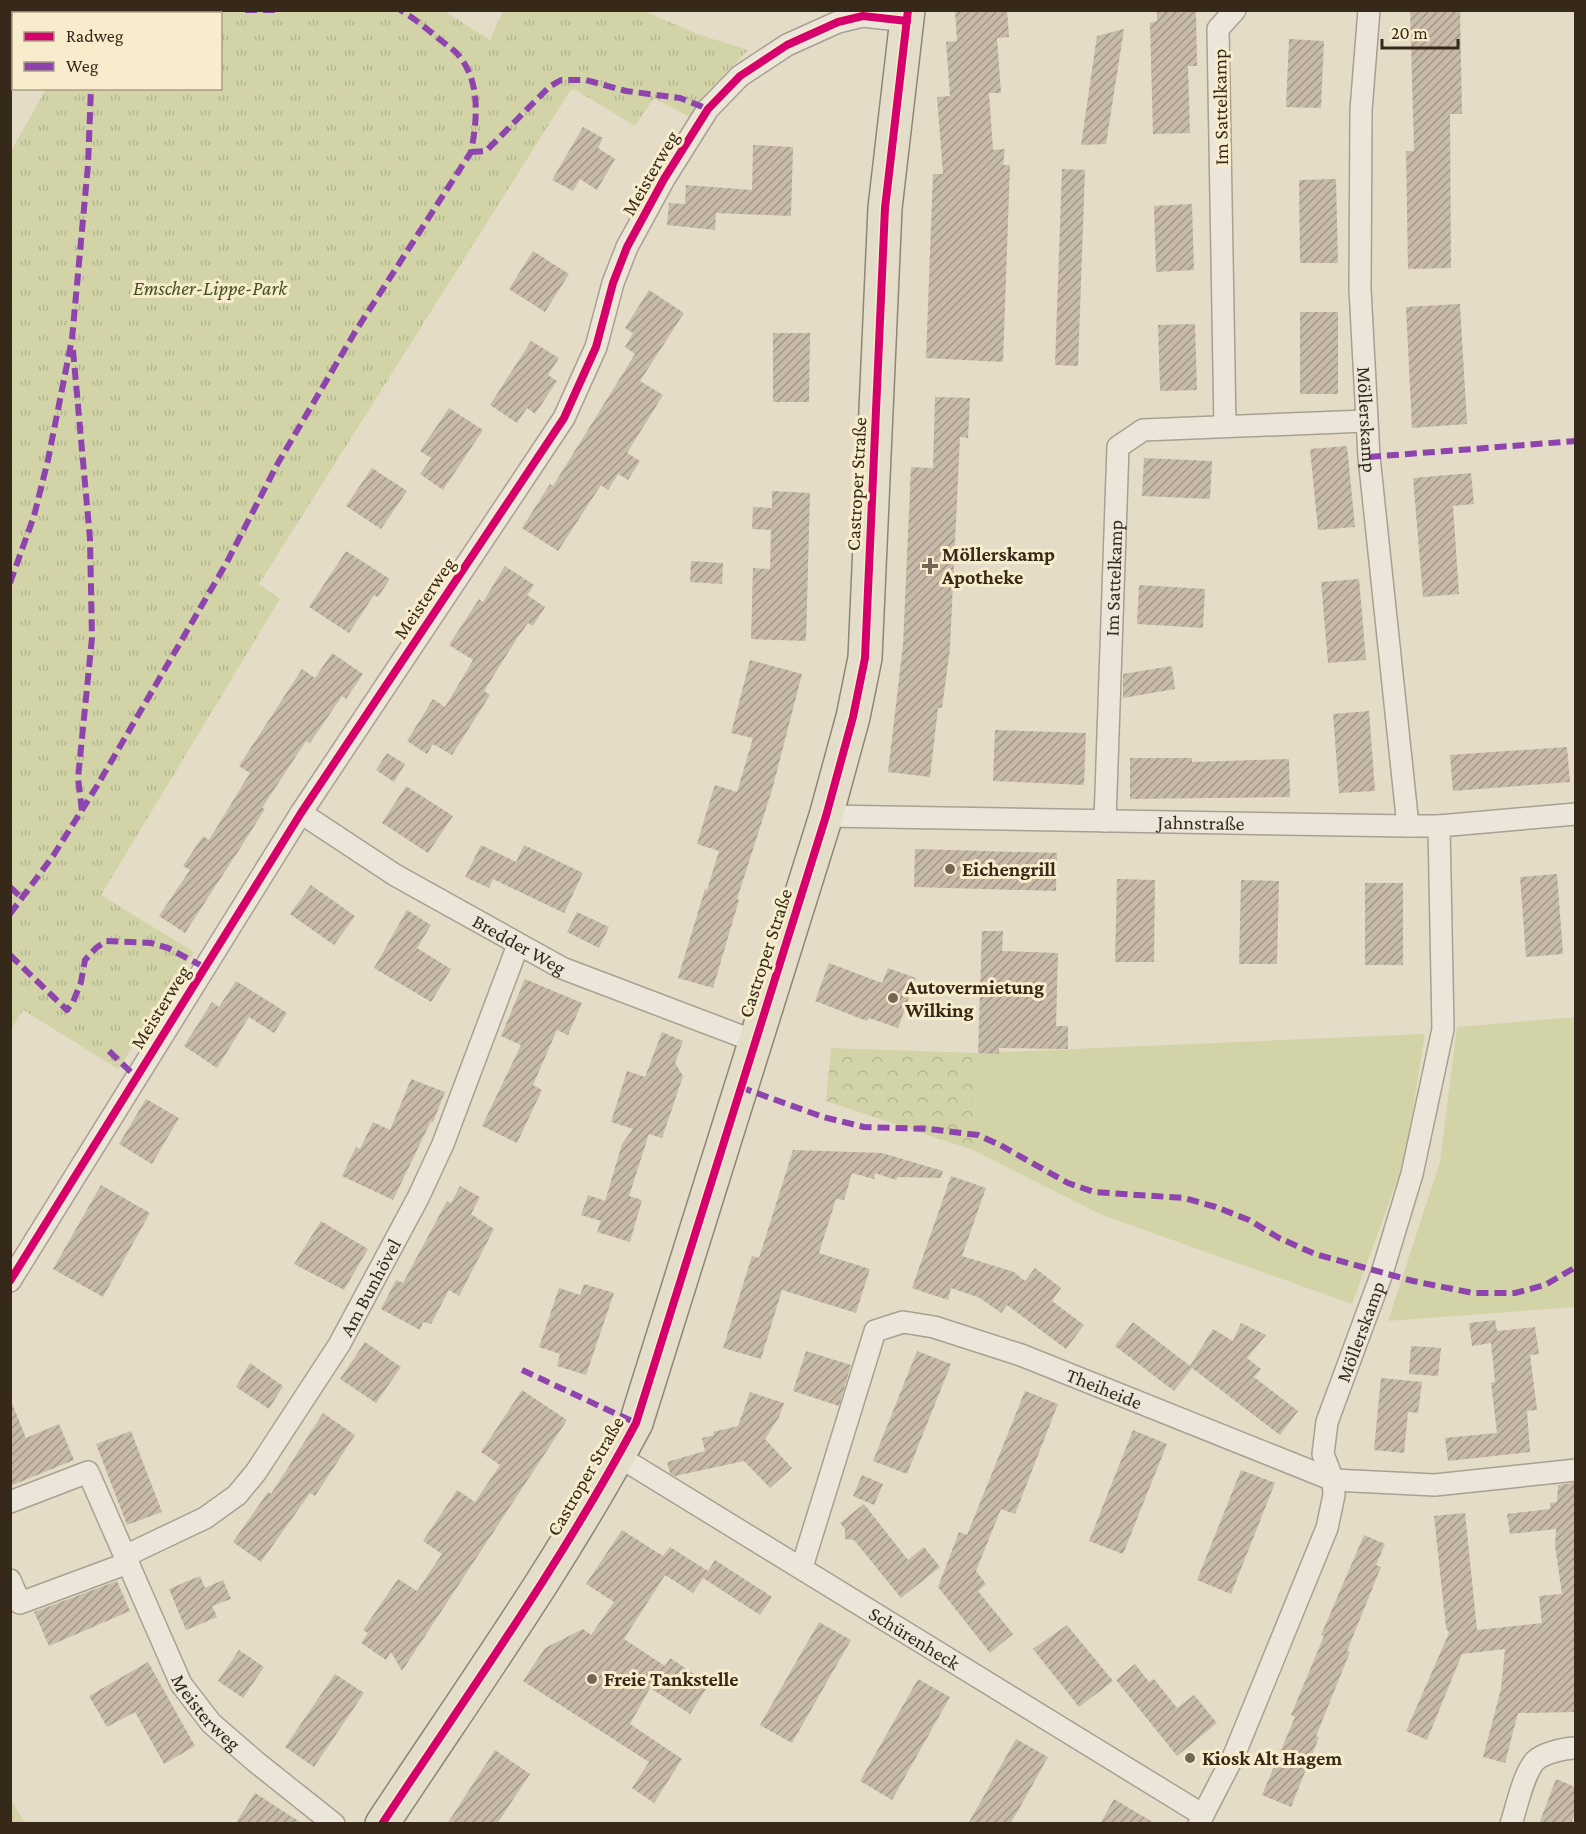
<svg xmlns="http://www.w3.org/2000/svg" width="1586" height="1834" font-family="'Crimson Pro',serif">
  <defs>
    <pattern id="forest-crowns" width="20" height="18" patternUnits="userSpaceOnUse" patternTransform="scale(1.5)"><rect width="20" height="18" fill="#d2d4a8"/><path d="M2 6a3 3 0 1 1 6 0M12 15a3 3 0 1 1 6 0" fill="none" stroke="#b5b690"/></pattern>
    <pattern id="park-tufts" width="24" height="20" patternUnits="userSpaceOnUse" patternTransform="scale(1.5)"><rect width="24" height="20" fill="#d2d4a8"/><path d="M3 7l-1-3M5 7V3M7 7l1-3M15 17l-1-3M17 17v-4M19 17l1-3" fill="none" stroke="#b5b690"/></pattern>
    <pattern id="building-hatch" width="6" height="6" patternUnits="userSpaceOnUse" patternTransform="scale(1.5)"><rect width="6" height="6" fill="#c7baa8"/><path d="M-1 1l2-2M0 6l6-6M5 7l2-2" fill="none" stroke="#a29788"/></pattern>
  </defs>
  <rect width="100%" height="100%" fill="#e4dcc7"/>
  <g fill="#d2d4a8">
    <polygon points="1575,1017 1575,1307 1388,1321 1440,1162 1457,1027"/>
    <polygon points="1425,1034 1405,1159 1352,1304 1102,1215 973,1150 978,1053"/>
  </g>
  <g fill="url(#forest-crowns)">
    <polygon points="831,1048 978,1053 973,1150 826,1101"/>
    <polygon points="10,1800 11,1800 25,1823 11,1823"/>
  </g>
  <polygon fill="url(#park-tufts)" points="90,11 444,11 490,40 503,11 644,11 697,34 748,50 708,91 689,117 654,98 635,126 574,89 570,91 259,584 280,599 101,895 194,952 118,1069 23,1010 11,1029 11,151 46,89 220,88 220,14 88,13"/>
  <g fill="url(#building-hatch)">
    <polygon points="955,10 1007,10 1009,37 997,38 1001,93 989,93 993,150 1005,149 1003,165 1010,165 1003,362 926,358 933,174 943,174 937,97 950,96 946,42 957,41"/>
    <polygon points="1157,10 1196,10 1197,66 1188,66 1190,133 1153,134 1150,23 1157,21"/>
    <polygon points="1410,10 1460,10 1462,114 1450,114 1451,268 1408,269 1406,151 1414,151"/>
    <polygon points="1124,29 1106,144 1081,145 1097,36"/>
    <polygon points="1289,39 1324,41 1321,108 1286,107"/>
    <polygon points="583,127 603,138 598,148 615,159 597,190 580,179 573,191 552,180"/>
    <polygon points="753,145 793,147 791,216 716,213 715,230 667,225 669,203 685,204 686,185 752,190"/>
    <polygon points="1062,169 1085,170 1078,366 1055,365"/>
    <polygon points="1336,179 1338,263 1300,263 1299,180"/>
    <polygon points="1192,204 1194,270 1156,272 1154,206"/>
    <polygon points="533,251 569,274 545,312 509,289"/>
    <polygon points="649,290 684,313 640,381 663,395 627,453 640,461 628,480 618,474 608,490 601,485 558,551 522,528 550,484 553,486 635,354 625,347 633,333 625,328"/>
    <polygon points="1460,304 1467,424 1412,428 1406,307"/>
    <rect x="1300" y="312" width="38" height="82"/>
    <polygon points="1195,324 1197,390 1160,391 1158,325"/>
    <polygon points="773,333 810,333 809,402 773,402"/>
    <polygon points="531,341 559,358 548,375 557,381 535,414 527,408 517,423 490,405"/>
    <polygon points="935,397 970,398 968,438 960,437 950,648 942,708 938,708 930,777 888,772 903,645 911,467 933,468"/>
    <polygon points="449,408 483,430 443,490 420,474 431,458 420,451"/>
    <polygon points="1347,446 1355,527 1318,530 1310,449"/>
    <polygon points="1144,458 1212,461 1210,499 1142,496"/>
    <polygon points="372,468 407,491 381,529 346,506"/>
    <polygon points="1471,473 1474,504 1453,506 1459,594 1423,597 1413,478"/>
    <polygon points="772,491 810,493 806,641 751,639 753,568 770,569 771,530 752,529 753,507 772,508"/>
    <polygon points="346,551 390,579 378,597 374,595 349,633 309,607"/>
    <polygon points="691,561 723,563 722,584 690,582"/>
    <polygon points="505,566 534,585 527,595 545,607 533,626 528,623 516,640 484,691 490,695 452,755 433,744 427,754 407,741 433,699 445,707 473,660 449,645 479,599 483,602"/>
    <polygon points="1359,579 1366,660 1328,663 1321,582"/>
    <polygon points="1139,585 1205,589 1203,628 1137,624"/>
    <polygon points="332,653 363,674 346,699 342,696 310,743 306,741 262,808 265,809 239,850 185,933 159,916 190,870 183,866 203,836 209,840 250,773 239,766 302,669 315,678"/>
    <polygon points="750,660 802,674 772,790 737,899 739,900 713,988 678,978 705,889 707,890 719,851 697,844 712,794 715,785 737,792 753,738 731,733"/>
    <polygon points="1172,666 1175,689 1123,698 1123,674"/>
    <polygon points="1369,711 1375,791 1339,793 1333,714"/>
    <polygon points="995,730 1086,733 1084,785 993,781"/>
    <polygon points="1567,747 1570,782 1453,791 1450,755"/>
    <polygon points="387,753 405,764 394,782 376,770"/>
    <polygon points="1130,758 1192,758 1192,762 1289,759 1290,797 1130,799"/>
    <polygon points="406,786 453,816 428,853 382,823"/>
    <polygon points="481,845 516,862 524,845 583,873 564,913 493,879 489,888 465,877"/>
    <polygon points="915,849 1057,853 1056,891 914,887"/>
    <polygon points="1557,874 1563,954 1526,957 1520,877"/>
    <polygon points="1117,879 1155,880 1154,962 1115,962"/>
    <polygon points="1241,880 1279,881 1277,964 1239,964"/>
    <rect x="1365" y="883" width="38" height="82"/>
    <polygon points="311,885 355,916 334,945 290,914"/>
    <polygon points="407,910 431,925 417,948 451,969 431,1002 374,968"/>
    <polygon points="577,912 609,927 599,948 567,932"/>
    <polygon points="982,931 1003,931 1002,951 1058,953 1056,1026 1068,1026 1068,1049 999,1048 999,1054 978,1053"/>
    <polygon points="829,963 882,983 888,968 916,978 898,1028 869,1018 867,1021 815,1001"/>
    <polygon points="525,979 582,1003 568,1035 557,1030 533,1085 542,1090 517,1143 482,1126 521,1045 501,1036"/>
    <polygon points="236,981 287,1013 274,1033 249,1017 217,1068 184,1046 212,1002 219,1007"/>
    <polygon points="662,1032 683,1041 675,1063 683,1076 662,1138 649,1134 629,1196 642,1200 630,1242 597,1232 601,1221 581,1215 588,1195 605,1201 622,1144 633,1129 611,1122 627,1071 645,1077"/>
    <polygon points="411,1079 445,1092 433,1122 431,1121 393,1200 342,1176 356,1147 360,1149 373,1122 390,1130"/>
    <polygon points="146,1099 179,1118 152,1164 119,1144"/>
    <polygon points="793,1150 882,1153 943,1171 941,1178 897,1177 896,1180 875,1173 874,1179 852,1173 844,1200 836,1199 819,1253 870,1269 856,1313 782,1290 761,1359 723,1348 752,1256 759,1258"/>
    <polygon points="951,1176 986,1188 962,1256 1014,1272 1025,1281 1035,1268 1061,1288 1052,1301 1084,1325 1066,1349 1007,1305 1001,1313 980,1298 951,1288 948,1300 912,1288"/>
    <polygon points="101,1185 150,1213 103,1297 53,1269"/>
    <polygon points="460,1186 480,1197 471,1214 494,1229 459,1296 449,1290 431,1324 423,1322 420,1330 381,1309 396,1280 403,1283 447,1201 451,1203"/>
    <polygon points="321,1221 368,1249 344,1290 294,1264"/>
    <polygon points="584,1284 614,1293 586,1375 557,1366 560,1354 539,1347 559,1288 580,1295"/>
    <polygon points="1495,1320 1497,1331 1535,1327 1539,1354 1530,1355 1537,1410 1527,1411 1530,1452 1448,1461 1445,1438 1497,1433 1491,1383 1495,1382 1491,1343 1472,1346 1469,1323"/>
    <polygon points="1133,1322 1190,1366 1213,1329 1233,1341 1241,1323 1266,1335 1247,1358 1261,1369 1254,1377 1298,1411 1280,1435 1192,1368 1174,1391 1115,1346"/>
    <polygon points="365,1342 401,1367 376,1403 340,1379"/>
    <polygon points="1411,1346 1441,1348 1438,1376 1409,1374"/>
    <polygon points="806,1351 851,1365 839,1406 793,1391"/>
    <polygon points="917,1351 951,1364 907,1474 873,1461"/>
    <polygon points="250,1363 283,1386 269,1409 236,1387"/>
    <polygon points="1381,1378 1422,1382 1418,1413 1408,1412 1404,1453 1374,1450"/>
    <polygon points="522,1390 567,1420 402,1671 391,1652 386,1660 361,1643 368,1633 363,1630 398,1579 417,1591 442,1554 423,1541 457,1490 475,1502 500,1465 481,1452"/>
    <polygon points="1025,1391 1058,1404 1015,1514 1001,1509 976,1571 986,1584 978,1591 1013,1634 990,1653 938,1587 959,1532 967,1535"/>
    <polygon points="750,1392 784,1403 779,1417 765,1439 792,1468 770,1488 744,1461 675,1476 670,1473 667,1462 705,1451 702,1438 714,1435 713,1432 738,1426"/>
    <polygon points="11,1401 26,1438 59,1424 74,1460 10,1486"/>
    <polygon points="323,1413 355,1435 315,1496 310,1493 261,1562 233,1542 268,1492 271,1494"/>
    <polygon points="1133,1430 1167,1444 1123,1554 1089,1541"/>
    <polygon points="131,1431 162,1512 127,1525 96,1444"/>
    <polygon points="1241,1470 1275,1483 1231,1594 1197,1580"/>
    <polygon points="862,1475 883,1484 874,1505 853,1496"/>
    <polygon points="1575,1483 1575,1712 1518,1713 1505,1763 1483,1757 1501,1689 1505,1649 1462,1654 1427,1740 1406,1731 1449,1633 1446,1628 1434,1516 1465,1513 1477,1630 1542,1623 1539,1596 1562,1594 1555,1545 1556,1529 1510,1534 1507,1514 1550,1509 1550,1503 1557,1502 1558,1485"/>
    <polygon points="864,1504 908,1560 924,1547 940,1567 901,1598 854,1540 845,1539 845,1529 840,1523"/>
    <polygon points="622,1530 663,1556 670,1547 708,1571 715,1560 772,1597 760,1615 703,1578 693,1593 665,1575 624,1639 665,1666 670,1658 709,1684 690,1714 650,1688 630,1724 682,1759 654,1803 632,1788 649,1762 523,1681 545,1648 583,1629 591,1635 614,1602 586,1584"/>
    <polygon points="1364,1535 1385,1544 1376,1565 1381,1567 1347,1651 1350,1652 1316,1736 1319,1737 1291,1807 1262,1795 1295,1717 1291,1715 1324,1636 1321,1635"/>
    <polygon points="200,1576 205,1588 223,1580 231,1599 212,1606 217,1617 186,1630 169,1589"/>
    <polygon points="117,1581 130,1611 49,1646 34,1612"/>
    <polygon points="819,1622 851,1640 792,1743 760,1725"/>
    <polygon points="1067,1625 1113,1681 1079,1707 1033,1649"/>
    <polygon points="239,1650 264,1667 243,1698 218,1681"/>
    <polygon points="148,1662 195,1746 164,1764 135,1712 107,1727 89,1696"/>
    <polygon points="1135,1664 1149,1682 1154,1679 1177,1708 1194,1695 1217,1723 1177,1756 1116,1680"/>
    <polygon points="335,1674 364,1693 314,1767 285,1747"/>
    <polygon points="918,1679 950,1697 892,1800 860,1781"/>
    <polygon points="1016,1739 1048,1757 1019,1809 1010,1824 968,1824"/>
    <polygon points="495,1750 530,1774 497,1824 447,1824"/>
    <polygon points="1556,1779 1575,1787 1575,1813 1571,1824 1539,1824"/>
    <polygon points="255,1793 303,1824 235,1824"/>
    <polygon points="1114,1799 1156,1824 1100,1824"/>
  </g>
  <g fill="none" stroke-linecap="round" stroke-linejoin="round">
    <defs>
      <g id="street">
        <path id="s1" d="M1369 10 1361 110 1360 289 1369 457 1408 826"/>
        <polyline points="1225,426 1218,29 1235,10"/>
        <path id="s2" d="M301 813 395 875 562 968 754 1041"/>
        <path id="s3" d="M826 816 1408 826H1439L1576 814"/>
        <path id="s4" d="M1105 821 1118 447 1143 430 1366 421"/>
        <polyline points="10,1281 301,813 564,418 596,347 613,283 627,247 664,179 708,109 740,76 787,45 838,22 863,16 907,21"/>
        <path id="s5" d="M618 1456 1203 1815 1199 1824"/>
        <polyline points="10,1502 88,1472 128,1563"/>
        <path id="s6" d="M125 1556 205 1518 237 1495 256 1472 339 1345 418 1198 443 1144 518 945"/>
        <path id="s7" d="M802 1567 875 1331 903 1322 934 1327 1021 1355 1333 1480 1435 1485 1576 1470"/>
        <path id="s8" d="M10 1580 20 1603 128 1563 181 1684 211 1723 256 1762 334 1824"/>
        <path id="s9" d="M1203 1815 1235 1753 1327 1528 1334 1495 1333 1480 1323 1454 1327 1422 1382 1273 1412 1174 1443 1029 1439 826"/>
        <path d="M1511 1824C1517 1806 1523 1775 1535 1761 1543 1753 1565 1748 1576 1748"/>
      </g>
      <g id="secondary">
        <polyline points="42,14 44,10"/>
        <polyline points="10,68 14,63"/>
      </g>
      <path id="primary" d="M382 1824C469 1692 562 1562 636 1423L826 816 853 717 865 658 885 208 908 10"/>
    </defs>
    <use href="#street" stroke="#a8a091" stroke-width="24"/>
    <use href="#secondary" stroke="#989081" stroke-width="33"/>
    <use href="#primary" stroke="#8d8678" stroke-width="36"/>
    <use href="#street" stroke="#ebe6d9" stroke-width="21"/>
    <use href="#secondary" stroke="#ebe6d9" stroke-width="30"/>
    <use href="#primary" stroke="#e3ddca" stroke-width="33"/>
    <g stroke="#8e44ad" stroke-width="6" stroke-dasharray="12 6" stroke-linecap="butt">
      <polyline points="66,10 67,14"/>
      <polyline points="245,10 280,10"/>
      <polyline points="471,152 486,151 549,87 561,80 586,80 626,91 680,98 708,109"/>
      <polyline points="73,350 90,539 92,638 78,778 82,811"/>
      <polyline points="1369,457 1576,441"/>
      <polyline points="10,583 34,516 48,460 72,339 88,165 91,88"/>
      <polyline points="10,887 23,899"/>
      <path d="M10 914 53 856 97 786 227 562 278 463 355 332 471 152C477 121 481 84 460 57 455 50 445 44 438 38 426 28 414 18 400 10"/>
      <polyline points="10,955 67,1010 73,1002 81,982 85,960 96,948 106,941 151,943 168,948 204,967"/>
      <polyline points="109,1051 136,1077"/>
      <polyline points="740,1087 823,1117 864,1127 930,1129 978,1135 1000,1145 1068,1183 1094,1192 1184,1198 1216,1207 1249,1220 1279,1238 1315,1254 1413,1281 1473,1293 1515,1293 1545,1285 1576,1267"/>
      <polyline points="522,1370 636,1423"/>
    </g>
    <defs>
      <g id="cycleway">
        <polyline points="10,1281 301,813 564,418 596,347 613,283 627,247 664,179 708,109 740,76 787,45 838,22 863,16 907,21"/>
        <path d="M382 1824C469 1692 562 1562 636 1423L826 816 853 717 865 658 885 208 908 10"/>
      </g>
    </defs>
    <use href="#cycleway" stroke="#f7eccb" stroke-width="11"/>
    <use href="#cycleway" stroke="#d6006c" stroke-width="8"/>
  </g>
  <g fill="#736857" stroke="#f7eccb" stroke-width="2">
    <path d="M927 557h6v6h6v6h-6v6h-6v-6h-6v-6h6z"/>
    <circle cx="950" cy="869" r="6"/>
    <circle cx="893" cy="998" r="6"/>
    <circle cx="592" cy="1679" r="6"/>
    <circle cx="1190" cy="1758" r="6"/>
  </g>
  <g text-anchor="middle" dominant-baseline="central" stroke-width="6" stroke-linejoin="round" paint-order="stroke">
    <g font-size="20" fill="#36291a" stroke="#f7eccb">
      <text transform="translate(1220 107) rotate(-91)">Im Sattelkamp</text>
      <text transform="translate(650 173) rotate(-60)">Meisterweg</text>
      <text stroke="none"><textPath href="#s1" startOffset="410">Möllerskamp</textPath></text>
      <text transform="translate(856 484) rotate(-87)">Castroper Straße</text>
      <text stroke="none"><textPath href="#s4" startOffset="243">Im Sattelkamp</textPath></text>
      <text transform="translate(424 598) rotate(-56)">Meisterweg</text>
      <text stroke="none"><textPath href="#s3" startOffset="375">Jahnstraße</textPath></text>
      <text stroke="none"><textPath href="#s2" startOffset="255">Bredder Weg</textPath></text>
      <text transform="translate(765 953) rotate(-72)">Castroper Straße</text>
      <text transform="translate(160 1007) rotate(-58)">Meisterweg</text>
      <text stroke="none"><textPath href="#s6" startOffset="375">Am Bunhövel</textPath></text>
      <text stroke="none"><textPath href="#s9" startOffset="518">Möllerskamp</textPath></text>
      <text stroke="none"><textPath href="#s7" startOffset="489">Theiheide</textPath></text>
      <text transform="translate(585 1476) rotate(-60)">Castroper Straße</text>
      <text stroke="none"><textPath href="#s5" startOffset="348">Schürenheck</textPath></text>
      <text stroke="none"><textPath href="#s8" startOffset="310">Meisterweg</textPath></text>
    </g>
    <g font-size="20" font-style="italic" fill="#445320" stroke="#f7eccb">
      <text x="210" y="288">Emscher-Lippe-Park</text>
    </g>
    <g font-size="20" font-weight="bold" fill="#36291a" stroke="#f7eccb" text-anchor="start">
      <text x="942" y="554">Möllerskamp<tspan x="942" dy="23">Apotheke</tspan></text>
      <text x="962" y="869">Eichengrill</text>
      <text x="905" y="987">Autovermietung<tspan x="905" dy="23">Wilking</tspan></text>
      <text x="604" y="1679">Freie Tankstelle</text>
      <text x="1202" y="1758">Kiosk Alt Hagem</text>
    </g>
  </g>
  <rect width="1586" height="1834" fill="none" stroke="#36291a" stroke-width="24"/>
  <rect x="12" y="12" width="210" height="78" fill="#f7eccb" stroke="#aa9e84" stroke-width="1.5"/>
  <rect x="24" y="32" width="30" height="9" fill="#d6006c" stroke="#aa9e84" stroke-width="1.5"/>
  <text x="66" y="42" font-size="18" fill="#36291a">Radweg</text>
  <rect x="24" y="62" width="30" height="9" fill="#8e44ad" stroke="#aa9e84" stroke-width="1.5"/>
  <text x="66" y="72" font-size="18" fill="#36291a">Weg</text>
  <path d="M1382 39v9h76v-9" fill="none" stroke="#36291a" stroke-width="3"/>
  <text x="1391" y="39" font-size="18" fill="#36291a" stroke="#f7eccb" stroke-width="4.5" paint-order="stroke">20 m</text>
</svg>
